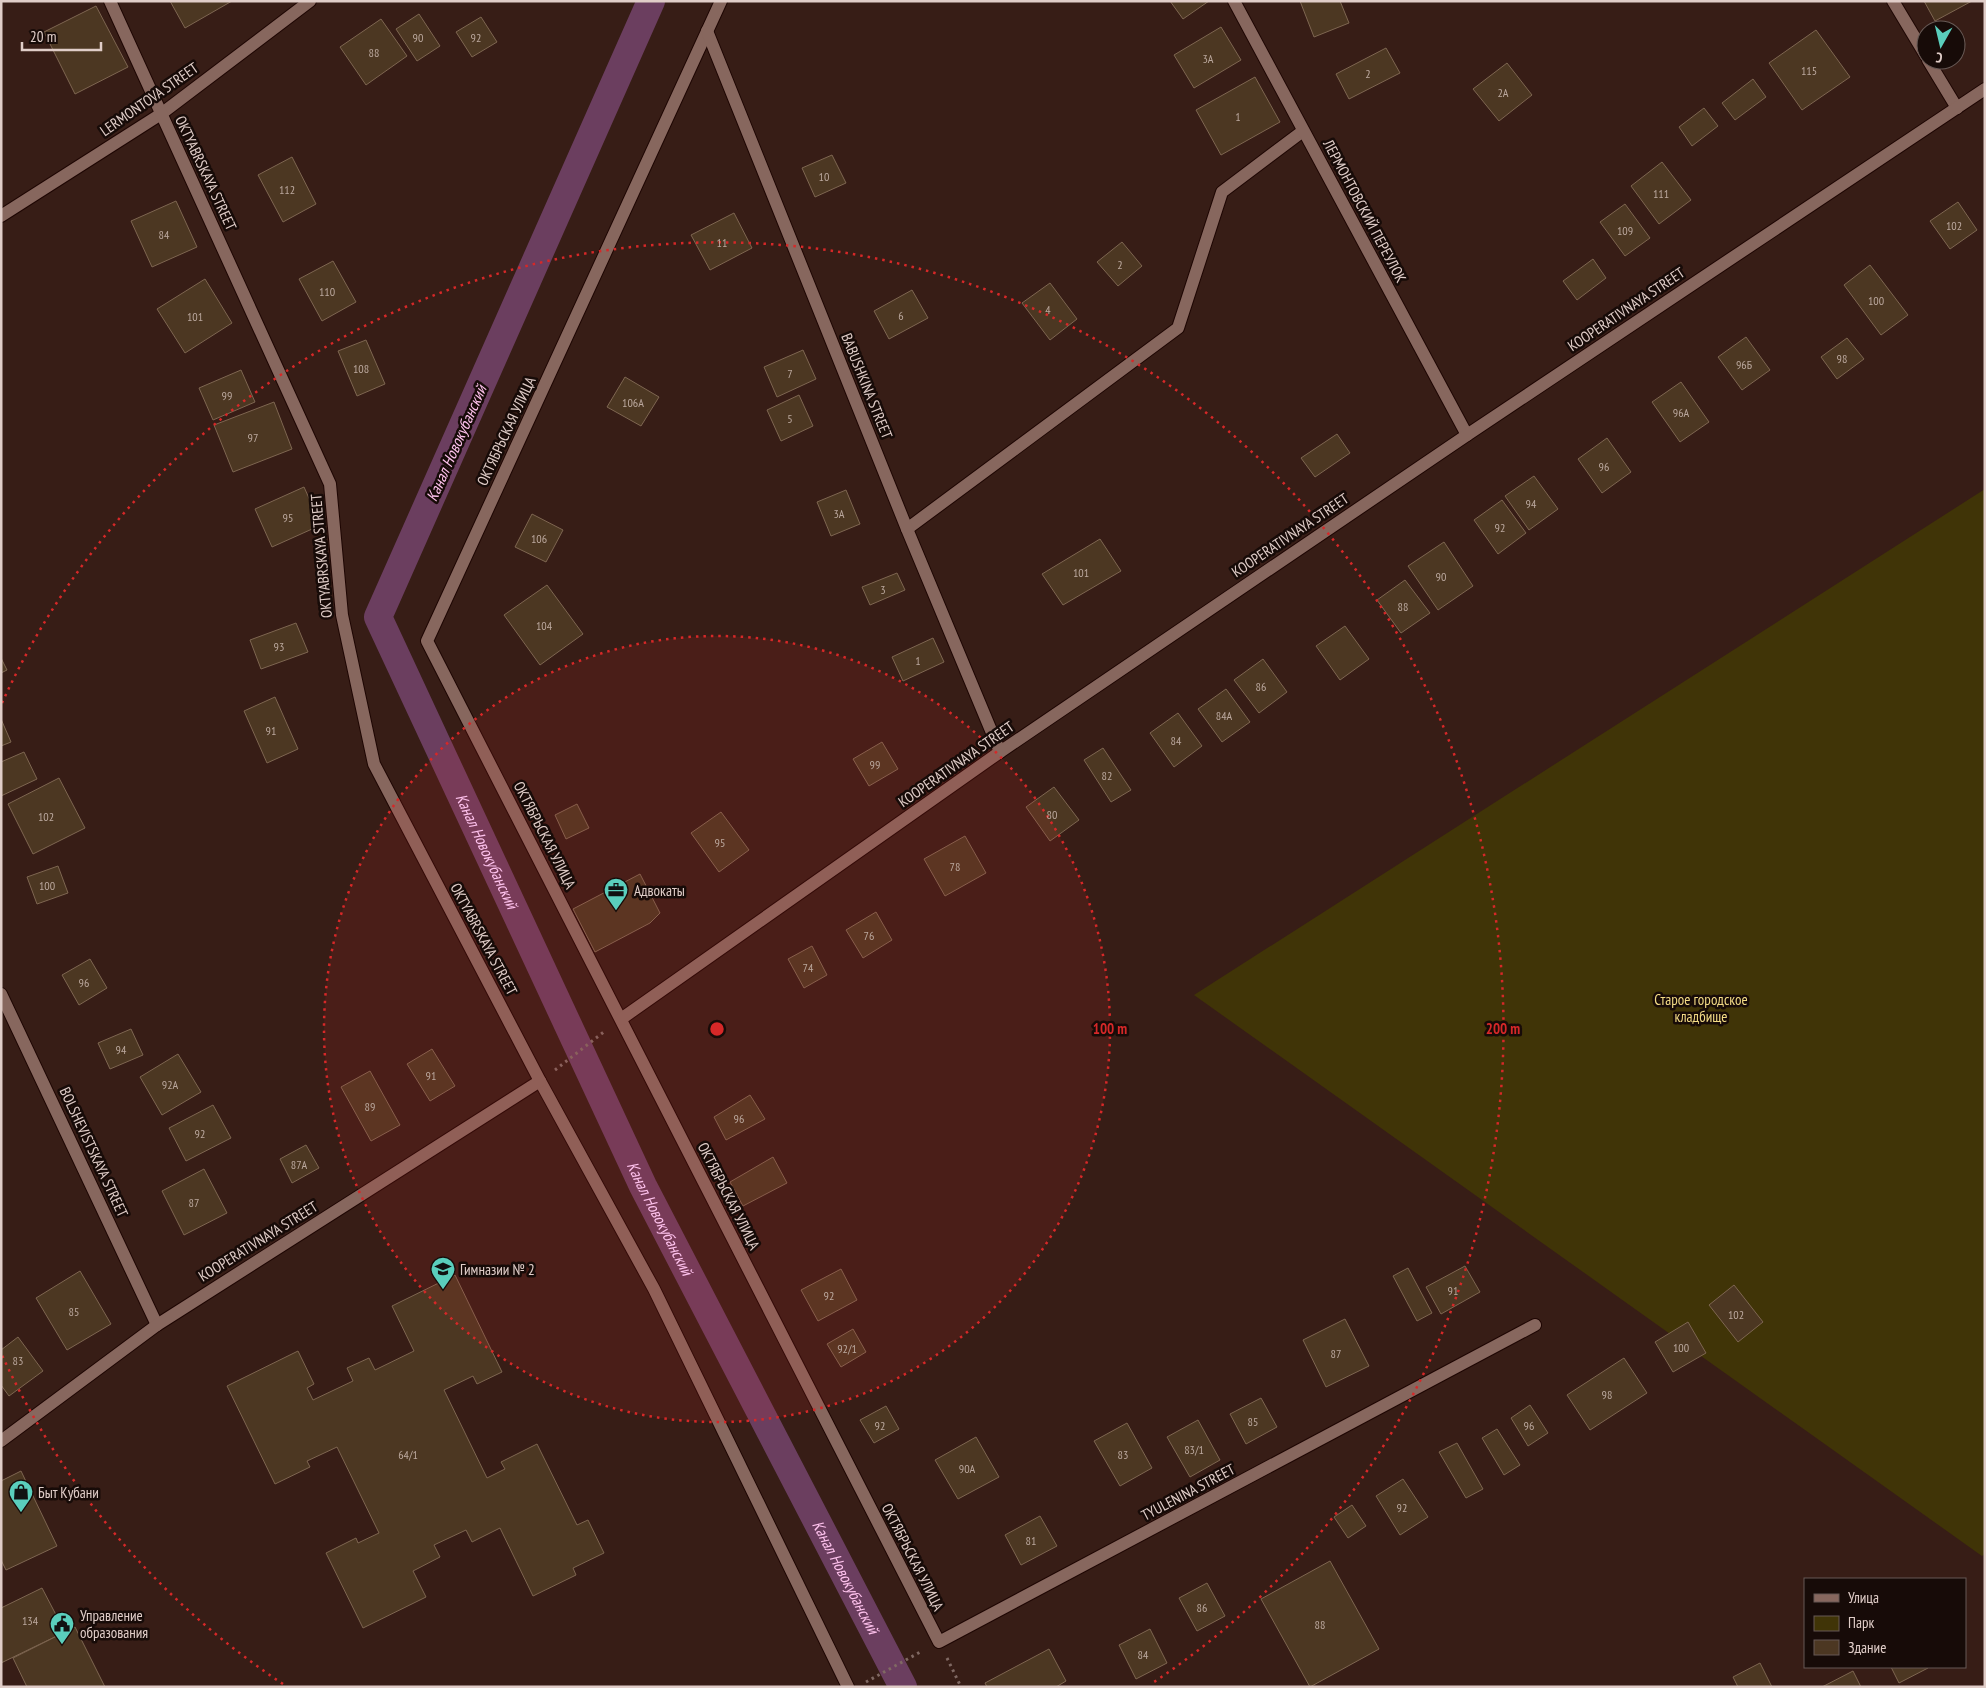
<svg xmlns="http://www.w3.org/2000/svg" width="1986" height="1688" font-family="'PT Sans Narrow',sans-serif">
  <rect width="100%" height="100%" fill="#371d16"/>
  <polygon fill="#403407" points="1985,489 1985,1554 1982,1556 1194,995"/>
  <g fill="none" stroke-linecap="round" stroke-linejoin="round">
    <path stroke="#6b3e5f" stroke-width="28" id="s1" d="M651 1 378 617 643 1186 903 1687"/>
  </g>
  <g fill="#4c3722" stroke="#7e6651">
    <polygon points="170,1 232,1 185,28"/>
    <polygon points="1170,1 1209,1 1183,19"/>
    <polygon points="1300,1 1340,1 1349,23 1314,37"/>
    <polygon points="1924,1 1972,1 1935,21"/>
    <polygon points="96,6 128,67 75,94 44,32"/>
    <polygon points="419,14 440,46 417,61 396,29"/>
    <polygon points="481,17 497,42 472,57 456,32"/>
    <polygon points="381,19 407,56 366,85 340,47"/>
    <polygon points="1221,27 1241,60 1194,88 1174,55"/>
    <polygon points="1816,30 1850,77 1802,110 1769,63"/>
    <polygon points="1386,48 1400,73 1349,99 1336,74"/>
    <polygon points="1507,63 1532,95 1499,121 1473,89"/>
    <polygon points="1255,77 1280,122 1221,155 1196,110"/>
    <polygon points="1753,79 1766,97 1735,120 1722,103"/>
    <polygon points="1704,108 1718,126 1692,146 1679,127"/>
    <polygon points="832,155 846,183 815,197 802,168"/>
    <polygon points="292,157 316,204 283,222 258,175"/>
    <polygon points="1662,162 1691,200 1659,224 1631,186"/>
    <polygon points="176,201 197,247 152,267 131,221"/>
    <polygon points="1958,202 1977,230 1950,249 1930,221"/>
    <polygon points="1625,204 1650,238 1625,256 1600,222"/>
    <polygon points="734,213 752,248 710,270 691,235"/>
    <polygon points="1122,242 1142,266 1118,286 1097,262"/>
    <polygon points="1593,259 1606,278 1577,300 1563,281"/>
    <polygon points="333,261 356,302 322,321 299,279"/>
    <polygon points="1870,265 1908,315 1881,335 1844,285"/>
    <polygon points="205,279 232,323 185,353 157,309"/>
    <polygon points="1050,283 1077,319 1050,340 1022,303"/>
    <polygon points="912,290 928,318 889,339 874,311"/>
    <polygon points="1746,337 1770,370 1742,390 1718,357"/>
    <polygon points="1847,338 1864,359 1837,379 1821,357"/>
    <polygon points="366,340 385,384 357,396 338,351"/>
    <polygon points="803,350 816,379 777,397 764,367"/>
    <polygon points="241,370 255,402 213,420 199,388"/>
    <polygon points="625,377 659,397 641,426 607,407"/>
    <polygon points="1681,382 1709,422 1680,442 1652,402"/>
    <polygon points="799,395 813,426 781,441 767,410"/>
    <polygon points="274,402 292,449 233,472 214,425"/>
    <polygon points="1337,434 1350,453 1315,477 1301,458"/>
    <polygon points="1607,438 1631,472 1602,493 1578,459"/>
    <polygon points="1534,476 1558,509 1529,530 1505,496"/>
    <polygon points="304,487 321,525 272,547 255,509"/>
    <polygon points="846,490 860,524 831,536 817,502"/>
    <polygon points="1502,500 1526,533 1498,554 1474,520"/>
    <polygon points="532,514 563,530 546,562 515,547"/>
    <polygon points="1100,539 1121,571 1063,605 1042,574"/>
    <polygon points="1444,542 1473,586 1438,610 1408,566"/>
    <polygon points="897,573 905,590 870,605 862,587"/>
    <polygon points="1405,580 1430,613 1401,633 1377,600"/>
    <polygon points="547,585 583,634 540,665 504,615"/>
    <polygon points="296,623 308,652 261,669 250,640"/>
    <polygon points="1345,626 1369,659 1340,680 1316,646"/>
    <polygon points="933,638 944,662 903,681 892,657"/>
    <polygon points="1,658 7,670 1,673"/>
    <polygon points="1263,659 1287,692 1259,713 1234,680"/>
    <polygon points="1226,689 1250,722 1222,742 1198,709"/>
    <polygon points="275,697 298,749 267,763 244,711"/>
    <polygon points="1178,713 1202,746 1174,767 1150,733"/>
    <polygon points="1,719 11,742 1,746"/>
    <polygon points="882,742 898,769 869,786 853,759"/>
    <polygon points="1103,748 1131,790 1111,802 1084,760"/>
    <polygon points="24,752 37,779 1,796 1,762"/>
    <polygon points="59,778 85,828 33,854 8,804"/>
    <polygon points="1054,787 1079,820 1050,841 1026,807"/>
    <polygon points="577,804 589,828 566,839 555,815"/>
    <polygon points="721,812 749,850 719,872 691,833"/>
    <polygon points="965,836 986,873 945,896 924,859"/>
    <polygon points="58,866 68,893 37,904 27,877"/>
    <polygon points="640,874 660,913 650,923 595,952 573,909"/>
    <polygon points="876,912 892,940 863,958 846,930"/>
    <polygon points="812,946 827,975 804,988 788,959"/>
    <polygon points="90,959 107,988 79,1005 62,975"/>
    <polygon points="131,1029 143,1055 110,1069 98,1043"/>
    <polygon points="432,1049 455,1086 430,1101 407,1064"/>
    <polygon points="178,1054 201,1092 162,1115 140,1077"/>
    <polygon points="370,1071 400,1125 371,1141 341,1087"/>
    <polygon points="750,1095 765,1119 726,1140 714,1117"/>
    <polygon points="213,1105 231,1138 186,1161 169,1128"/>
    <polygon points="306,1145 319,1168 292,1183 280,1159"/>
    <polygon points="773,1157 787,1183 743,1206 730,1182"/>
    <polygon points="204,1169 227,1213 184,1235 162,1191"/>
    <polygon points="1465,1266 1480,1292 1441,1314 1426,1287"/>
    <polygon points="1408,1268 1432,1313 1417,1321 1393,1276"/>
    <polygon points="841,1269 857,1300 818,1321 801,1290"/>
    <polygon points="80,1271 111,1324 67,1350 36,1298"/>
    <polygon points="455,1275 502,1372 477,1384 473,1376 444,1390 487,1478 505,1469 501,1462 537,1444 577,1525 588,1520 604,1553 573,1568 576,1575 533,1596 500,1528 472,1542 466,1530 434,1545 440,1557 413,1571 426,1597 363,1628 326,1553 356,1538 358,1543 379,1533 337,1447 307,1461 310,1467 275,1484 227,1386 298,1351 314,1384 307,1388 313,1400 353,1381 347,1368 369,1358 375,1370 414,1351 392,1306"/>
    <polygon points="1734,1285 1763,1322 1738,1342 1709,1305"/>
    <polygon points="1345,1319 1369,1366 1326,1387 1303,1340"/>
    <polygon points="1688,1322 1706,1353 1673,1372 1655,1342"/>
    <polygon points="853,1329 866,1352 841,1367 827,1344"/>
    <polygon points="18,1337 43,1371 9,1396 1,1385 1,1350"/>
    <polygon points="1624,1358 1647,1393 1590,1430 1567,1395"/>
    <polygon points="1261,1398 1277,1427 1246,1444 1230,1414"/>
    <polygon points="1530,1405 1548,1433 1528,1446 1511,1418"/>
    <polygon points="886,1406 899,1429 874,1443 860,1420"/>
    <polygon points="1198,1420 1220,1460 1190,1477 1167,1437"/>
    <polygon points="1127,1423 1152,1468 1120,1486 1094,1441"/>
    <polygon points="1497,1429 1520,1465 1504,1475 1482,1438"/>
    <polygon points="976,1437 999,1477 958,1499 935,1460"/>
    <polygon points="1457,1443 1483,1489 1466,1498 1439,1452"/>
    <polygon points="21,1471 57,1546 6,1570 1,1560 1,1481"/>
    <polygon points="1403,1479 1428,1517 1400,1535 1376,1496"/>
    <polygon points="1352,1505 1366,1526 1348,1538 1334,1517"/>
    <polygon points="1040,1516 1057,1546 1021,1565 1005,1535"/>
    <polygon points="1330,1561 1379,1649 1310,1687 1261,1599"/>
    <polygon points="1207,1583 1225,1616 1197,1631 1179,1598"/>
    <polygon points="42,1588 65,1632 1,1663 1,1608"/>
    <polygon points="75,1627 105,1687 27,1687 13,1658"/>
    <polygon points="1150,1629 1167,1663 1136,1679 1119,1645"/>
    <polygon points="1049,1649 1066,1681 1056,1687 987,1687 985,1683"/>
    <polygon points="1760,1663 1772,1687 1738,1687 1733,1677"/>
    <polygon points="1891,1667 1928,1667 1928,1668 1899,1683"/>
    <polygon points="1853,1671 1861,1687 1822,1687"/>
  </g>
  <g fill="none" stroke-linecap="round" stroke-linejoin="round">
    <defs>
      <g id="lane">
        <polyline points="907,529 1178,328 1222,192 1303,131"/>
        <polyline points="540,1081 654,1289 848,1687"/>
      </g>
      <g id="street">
        <polyline points="721,1 427,641 939,1642 1535,1325"/>
        <polyline points="1234,1 1467,435"/>
        <polyline points="1893,1 1926,56"/>
        <polyline points="707,31 907,529 1000,752"/>
        <polyline points="1928,60 1957,108"/>
        <polyline points="1,216 161,114 310,1"/>
        <polyline points="1,994 157,1325"/>
        <polyline points="621,1019 1000,752 1467,435 1985,89"/>
        <polyline points="1,1441 157,1325 540,1081 374,764 342,615 330,484 110,1"/>
      </g>
    </defs>
    <use href="#lane" stroke="#1e0603" stroke-width="14"/>
    <use href="#street" stroke="#1e0603" stroke-width="14"/>
    <g stroke="#806963" stroke-width="3" stroke-dasharray="2.5 4" stroke-linecap="butt">
      <polyline points="555,1070 605,1031"/>
      <polyline points="947,1658 961,1687"/>
      <polyline points="866,1682 922,1651"/>
    </g>
    <use href="#lane" stroke="#87675e" stroke-width="12"/>
    <use href="#street" stroke="#87675e" stroke-width="12"/>
  </g>
  <circle cx="717" cy="1029" r="393" fill="#d62828" fill-opacity=".12"/>
  <g fill="none" stroke="#d62828" stroke-width="2.5" stroke-dasharray="2.5 5">
    <circle cx="717" cy="1029" r="393"/>
    <path d="M283 1684A786 786 0 0 1 2 1355M2 703A786 786 0 1 1 1151 1684"/>
  </g>
  <defs>
    <symbol id="office-pin" viewBox="-11 -11 22 30"><path d="M0 17L-7.5 6A9.5 9.5 0 1 1 7.5 6Z" fill="#5acebc" stroke="#170b08"/><path d="M-6-3h4V-5.5h4V-3h4V5H-6ZM-1-4.5V-3h2v-1.5ZM-6 0V1H6V0Z" fill="#111"/></symbol>
    <symbol id="school-pin" viewBox="-11 -11 22 30"><path d="M0 17L-7.5 6A9.5 9.5 0 1 1 7.5 6Z" fill="#5acebc" stroke="#170b08"/><path d="M0-5L7-2L0 1L-7-2ZM-4 1L0 2.5L4 1V4Q0 6-4 4Z" fill="#111"/></symbol>
    <symbol id="shop-pin" viewBox="-11 -11 22 30"><path d="M0 17L-7.5 6A9.5 9.5 0 1 1 7.5 6Z" fill="#5acebc" stroke="#170b08"/><path d="M-5-2.5h2.3a2.7 3.5 0 0 1 5.4 0H5L5.5 6h-11ZM-1.5-2.5h3a1.5 2.3 0 0 0-3 0Z" fill="#111"/></symbol>
    <symbol id="civic-pin" viewBox="-11 -11 22 30"><path d="M0 17L-7.5 6A9.5 9.5 0 1 1 7.5 6Z" fill="#5acebc" stroke="#170b08"/><path d="M-.6-6.5H3V-4.5H.6V-3L4-1V1h2V6H-6V1h2V-1L-.6-3ZM-1.2 2.5V6h2.4V2.5Z" fill="#111"/></symbol>
  </defs>
  <g fill-rule="evenodd">
    <use href="#office-pin" x="602" y="876" width="28" height="38"/>
    <use href="#school-pin" x="429" y="1255" width="28" height="38"/>
    <use href="#shop-pin" x="7" y="1478" width="28" height="38"/>
    <use href="#civic-pin" x="48" y="1610" width="28" height="38"/>
  </g>
  <g text-anchor="middle" dominant-baseline="central" stroke-width="5" stroke-linejoin="round" paint-order="stroke">
    <g font-size="12" fill="#bba89e">
      <text x="418" y="37">90</text>
      <text x="476" y="37">92</text>
      <text x="374" y="52">88</text>
      <text x="1208" y="58">3А</text>
      <text x="1809" y="70">115</text>
      <text x="1368" y="73">2</text>
      <text x="1503" y="92">2А</text>
      <text x="1238" y="116">1</text>
      <text x="824" y="176">10</text>
      <text x="287" y="189">112</text>
      <text x="1661" y="193">111</text>
      <text x="1954" y="225">102</text>
      <text x="1625" y="230">109</text>
      <text x="164" y="234">84</text>
      <text x="722" y="242">11</text>
      <text x="1120" y="264">2</text>
      <text x="327" y="291">110</text>
      <text x="1876" y="300">100</text>
      <text x="1048" y="309">4</text>
      <text x="901" y="315">6</text>
      <text x="195" y="316">101</text>
      <text x="1842" y="358">98</text>
      <text x="1744" y="364">96Б</text>
      <text x="361" y="368">108</text>
      <text x="790" y="373">7</text>
      <text x="227" y="395">99</text>
      <text x="633" y="402">106А</text>
      <text x="1681" y="412">96А</text>
      <text x="790" y="418">5</text>
      <text x="253" y="437">97</text>
      <text x="1604" y="466">96</text>
      <text x="1531" y="503">94</text>
      <text x="839" y="513">3А</text>
      <text x="288" y="517">95</text>
      <text x="1500" y="527">92</text>
      <text x="539" y="538">106</text>
      <text x="1081" y="572">101</text>
      <text x="1441" y="576">90</text>
      <text x="883" y="589">3</text>
      <text x="1403" y="606">88</text>
      <text x="544" y="625">104</text>
      <text x="279" y="646">93</text>
      <text x="918" y="660">1</text>
      <text x="1261" y="686">86</text>
      <text x="1224" y="715">84А</text>
      <text x="271" y="730">91</text>
      <text x="1176" y="740">84</text>
      <text x="875" y="764">99</text>
      <text x="1107" y="775">82</text>
      <text x="1052" y="814">80</text>
      <text x="46" y="816">102</text>
      <text x="720" y="842">95</text>
      <text x="955" y="866">78</text>
      <text x="47" y="885">100</text>
      <text x="869" y="935">76</text>
      <text x="808" y="967">74</text>
      <text x="84" y="982">96</text>
      <text x="121" y="1049">94</text>
      <text x="431" y="1075">91</text>
      <text x="170" y="1084">92А</text>
      <text x="370" y="1106">89</text>
      <text x="739" y="1118">96</text>
      <text x="200" y="1133">92</text>
      <text x="299" y="1164">87А</text>
      <text x="194" y="1202">87</text>
      <text x="1453" y="1290">91</text>
      <text x="829" y="1295">92</text>
      <text x="74" y="1311">85</text>
      <text x="1736" y="1314">102</text>
      <text x="1681" y="1347">100</text>
      <text x="847" y="1348">92/1</text>
      <text x="1336" y="1353">87</text>
      <text x="18" y="1360">83</text>
      <text x="1607" y="1394">98</text>
      <text x="1253" y="1421">85</text>
      <text x="880" y="1425">92</text>
      <text x="1529" y="1425">96</text>
      <text x="1194" y="1449">83/1</text>
      <text x="408" y="1454">64/1</text>
      <text x="1123" y="1454">83</text>
      <text x="967" y="1468">90А</text>
      <text x="1402" y="1507">92</text>
      <text x="1031" y="1540">81</text>
      <text x="1202" y="1607">86</text>
      <text x="30" y="1620">134</text>
      <text x="1320" y="1624">88</text>
      <text x="1143" y="1654">84</text>
    </g>
    <g font-size="15" fill="#e0cdc8" stroke="#170b08">
      <text transform="translate(149 99) rotate(-35)">LERMONTOVA STREET</text>
      <text transform="translate(206 173) rotate(65)">OKTYABRSKAYA STREET</text>
      <text transform="translate(1365 211) rotate(62)">ЛЕРМОНТОВСКИЙ ПЕРЕУЛОК</text>
      <text transform="translate(1626 309) rotate(-34)">KOOPERATIVNAYA STREET</text>
      <text transform="translate(867 386) rotate(68)">BABUSHKINA STREET</text>
      <text transform="translate(506 431) rotate(-65)">ОКТЯБРЬСКАЯ УЛИЦА</text>
      <text transform="translate(1290 535) rotate(-34)">KOOPERATIVNAYA STREET</text>
      <text transform="translate(321 556) rotate(-95)">OKTYABRSKAYA STREET</text>
      <text transform="translate(956 764) rotate(-35)">KOOPERATIVNAYA STREET</text>
      <text transform="translate(545 835) rotate(63)">ОКТЯБРЬСКАЯ УЛИЦА</text>
      <text transform="translate(484 939) rotate(62)">OKTYABRSKAYA STREET</text>
      <text transform="translate(94 1152) rotate(65)">BOLSHEVISTSKAYA STREET</text>
      <text transform="translate(729 1196) rotate(63)">ОКТЯБРЬСКАЯ УЛИЦА</text>
      <text transform="translate(258 1241) rotate(-32)">KOOPERATIVNAYA STREET</text>
      <text transform="translate(1188 1492) rotate(-28)">TYULENINA STREET</text>
      <text transform="translate(913 1557) rotate(63)">ОКТЯБРЬСКАЯ УЛИЦА</text>
    </g>
    <g font-size="15" fill="#e0cdc8" stroke="#170b08" text-anchor="start">
      <text x="634" y="890">Адвокаты</text>
      <text x="460" y="1269">Гимназии № 2</text>
      <text x="38" y="1492">Быт Кубани</text>
      <text x="80" y="1615">Управление<tspan x="80" dy="17">образования</tspan></text>
    </g>
    <g font-size="15" fill="#f4dc86" stroke="#170b08">
      <text x="1701" y="999">Старое городское<tspan x="1701" dy="17">кладбище</tspan></text>
    </g>
    <g font-size="16" font-style="italic" fill="#fec2ed" stroke="#170b08">
      <text transform="translate(456 443) rotate(-66)">Канал Новокубанский</text>
      <text stroke="none"><textPath href="#s1" startOffset="932">Канал Новокубанский</textPath></text>
      <text stroke="none"><textPath href="#s1" startOffset="1338">Канал Новокубанский</textPath></text>
      <text stroke="none"><textPath href="#s1" startOffset="1742">Канал Новокубанский</textPath></text>
    </g>
  </g>
  <circle cx="717" cy="1029" r="8" fill="#d62828" stroke="#170b08" stroke-width="2.5"/>
  <g font-size="15" text-anchor="middle" font-weight="bold" fill="#d62828" stroke="#170b08" stroke-width="5" stroke-linejoin="round" paint-order="stroke">
    <text x="1110" y="1034">100 m</text>
    <text x="1503" y="1034">200 m</text>
  </g>
  <rect width="1986" height="1688" fill="none" stroke="#e0cdc8" stroke-width="5"/>
  <rect x="1804" y="1578" width="162" height="90" fill="#170b08" stroke="#675955"/>
  <rect x="1814" y="1594" width="25" height="8" fill="#87675e" stroke="#675955"/>
  <text x="1848" y="1603" font-size="15" fill="#e0cdc8">Улица</text>
  <rect x="1814" y="1616" width="25" height="15" fill="#403407" stroke="#675955"/>
  <text x="1848" y="1628" font-size="15" fill="#e0cdc8">Парк</text>
  <rect x="1814" y="1640" width="25" height="15" fill="#4c3722" stroke="#675955"/>
  <text x="1848" y="1653" font-size="15" fill="#e0cdc8">Здание</text>
  <g transform="translate(1941 45) rotate(188)"><circle r="24" fill="#170b08" stroke="#675955"/>
  <path d="M0-4L9 19L0 12L-9 19Z" fill="#5acebc"/>
  <text y="-8" font-size="14" font-weight="bold" text-anchor="middle" fill="#e0cdc8">С</text>
  </g>
  <path d="M22 42v8h79v-8" fill="none" stroke="#e0cdc8" stroke-width="2.5"/>
  <text x="30" y="42" font-size="15" fill="#e0cdc8" stroke="#170b08" stroke-width="4" paint-order="stroke">20 m</text>
</svg>
